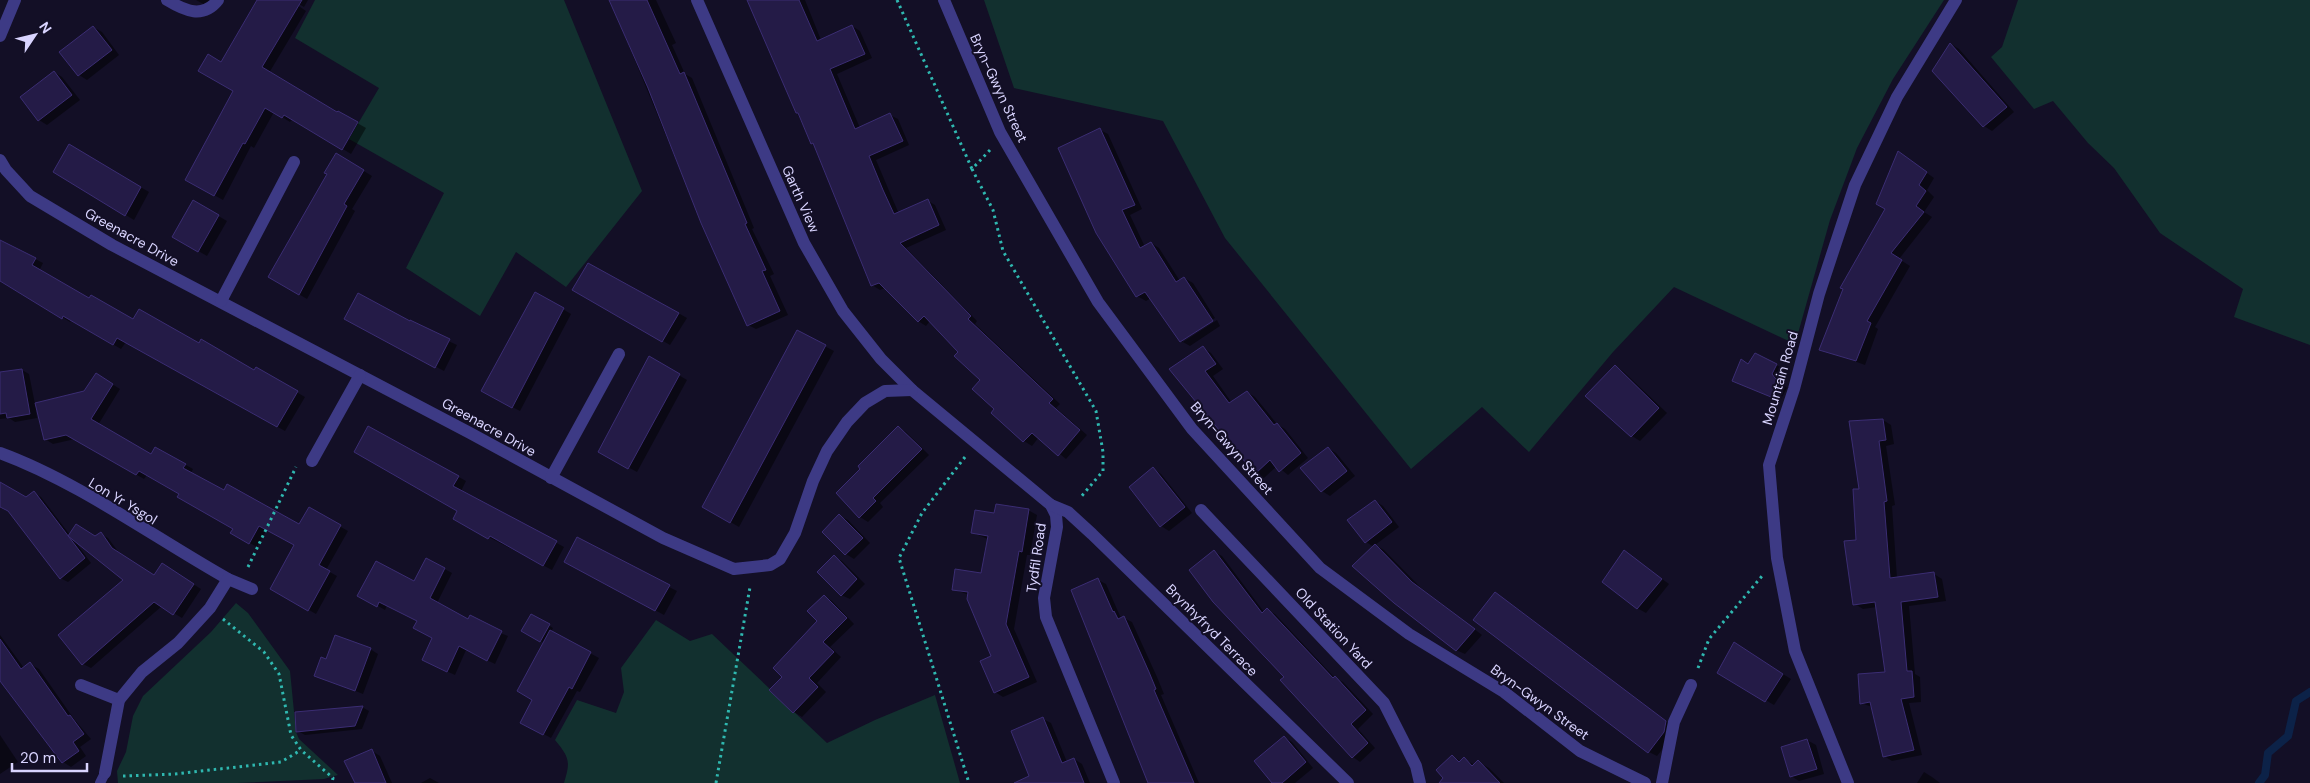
<svg xmlns="http://www.w3.org/2000/svg" width="2310" height="783" font-family="'DM Sans',sans-serif">
  <rect width="100%" height="100%" fill="#130f26"/>
  <g fill="#12302f">
    <polygon points="315,0 564,0 642,191 566,287 516,252 480,316 406,268 444,193 349,139 379,88 295,38"/>
    <polygon points="984,0 1944,0 1893,79 1857,148 1830,220 1795,344 1674,287 1613,352 1529,452 1482,407 1411,469 1225,238 1163,121 1014,88"/>
    <polygon points="2018,0 2310,0 2310,345 2234,317 2243,289 2160,233 2114,168 2088,143 2053,101 2034,109 1991,57 2002,47"/>
    <polygon points="236,603 248,613 290,671 296,732 299,739 338,775 324,779 237,783 118,783 117,771 126,752 133,716 143,696 211,632"/>
    <path d="M656 620 690 641 712 634 827 743 875 720 935 695 960 783H564C571 761 569 757 555 740L577 700 616 713 624 692 621 668Z"/>
  </g>
  <g fill="#0007">
    <polygon points="196,0 211,0 207,6"/>
    <polygon points="259,0 290,0 306,11 269,73 338,114 338,112 366,128 351,154 293,118 290,122 274,112 254,148 251,146 223,200 187,180 235,91 222,64"/>
    <polygon points="292,0 308,0 304,7"/>
    <polygon points="610,0 656,0 676,43 672,45 685,74 692,78 754,228 752,229 774,274 770,276 788,315 756,329 748,325 702,223"/>
    <polygon points="748,0 805,0 821,40 852,26 860,31 872,58 837,74 860,128 890,115 898,119 909,145 876,160 899,214 928,201 935,205 946,230 906,248 977,321 975,324 1060,404 1056,408 1087,435 1066,459 1039,437 1032,446 1024,441 993,412 996,409 981,380 960,352 930,321 926,326 918,321 885,288 880,290 872,285 815,145 812,143 797,113"/>
    <polygon points="93,27 102,32 119,55 87,80 79,75"/>
    <polygon points="1951,44 1959,49 2014,112 1992,131 1984,126 1934,71"/>
    <polygon points="54,72 62,77 80,100 47,125 39,120 21,98"/>
    <polygon points="1100,130 1108,134 1142,209 1130,215 1145,247 1151,243 1159,248 1180,281 1184,278 1193,283 1215,318 1183,339 1183,342 1217,320 1220,326 1190,346 1181,341 1151,298 1146,301 1137,296 1097,232"/>
    <polygon points="70,146 149,192 134,220 54,171"/>
    <polygon points="336,154 372,176 352,209 355,211 307,299 270,277 328,174"/>
    <polygon points="1906,158 1934,178 1927,190 1934,197 1924,212 1932,217 1899,259 1910,266 1875,327 1878,329 1865,365 1821,349 1886,209"/>
    <polygon points="194,202 227,221 207,256 174,237"/>
    <polygon points="0,241 43,263 39,271 90,300 134,321 199,344 255,372 256,369 305,397 285,431 126,342 121,349 72,320 70,322 0,279"/>
    <polygon points="625,283 687,318 670,345 574,289"/>
    <polygon points="536,293 571,314 520,411 491,396"/>
    <polygon points="354,323 410,323 457,345 444,371"/>
    <polygon points="797,332 834,351 739,527 703,506"/>
    <polygon points="1203,348 1211,353 1223,369 1213,376 1232,403 1247,392 1255,397 1277,424 1285,429 1308,458 1288,475 1277,466 1264,478 1255,473 1171,369"/>
    <polygon points="650,358 687,380 637,472 600,452"/>
    <polygon points="1749,365 1776,365 1784,369 1779,380 1787,388 1780,401 1734,381"/>
    <polygon points="1615,366 1623,371 1667,413 1640,441 1632,436"/>
    <polygon points="22,370 29,374 35,404 85,393 104,379 120,389 98,425 152,455 156,448 193,469 191,473 224,492 300,526 309,509 348,531 326,570 337,576 316,614 272,589 296,545 267,529 257,547 232,533 235,528 147,475 144,479 75,439 53,444 45,439 38,411 36,411 37,418 15,422 9,418 0,419 0,374"/>
    <polygon points="1883,420 1891,425 1894,444 1886,446 1895,505 1892,506 1897,578 1934,574 1942,579 1946,601 1909,606 1915,674 1920,677 1921,702 1909,703 1922,755 1892,761 1884,756 1872,707 1861,703 1887,674 1877,607 1863,609 1855,604 1860,490"/>
    <polygon points="898,427 906,432 929,455 880,503 883,507 868,522 860,517 862,469"/>
    <polygon points="369,428 466,481 461,491 564,547 552,570 454,519 458,511"/>
    <polygon points="1328,448 1336,453 1355,476 1330,496 1322,491"/>
    <polygon points="1153,469 1161,474 1192,513 1169,531 1161,526"/>
    <polygon points="0,486 26,498 34,493 41,497 70,535 95,537 101,534 108,538 120,554 154,576 169,569 201,589 182,618 162,606 91,668 83,664 60,635 125,580 74,540 91,563 68,582 60,578 10,512 0,508"/>
    <polygon points="1375,501 1383,506 1399,527 1375,545 1384,550 1421,588 1482,635 1465,654 1456,650 1374,547 1366,542"/>
    <polygon points="1028,510 1037,515 1030,555 1027,555 1014,629 1037,682 1003,697 995,692 993,657 969,595 953,589 982,574 988,539 973,533 995,514"/>
    <polygon points="839,516 848,520 870,543 854,559 846,554 824,532"/>
    <polygon points="1214,552 1222,556 1264,612 1267,610 1275,614 1335,678 1343,682 1373,714 1358,729 1375,748 1360,762 1353,757 1286,677"/>
    <polygon points="1625,552 1669,584 1646,613 1637,608"/>
    <polygon points="834,557 842,561 865,584 850,599 841,595"/>
    <polygon points="426,559 452,573 437,603 469,621 508,636 495,664 466,650 455,675 431,664 433,638 418,621 387,605 385,610 359,595 414,583"/>
    <polygon points="565,561 669,587 677,591 664,615"/>
    <polygon points="1098,580 1106,584 1120,616 1132,622 1157,677 1164,694 1161,695 1199,783 1149,783"/>
    <polygon points="1495,593 1674,727 1672,737 1657,756 1649,752"/>
    <polygon points="824,596 832,601 854,624 830,647 841,657 817,683 826,692 802,717 794,712 784,677 818,621"/>
    <polygon points="532,615 553,628 551,632 599,658 580,692 577,691 551,738 522,722 534,699 544,643 523,631"/>
    <polygon points="0,635 24,668 30,664 39,669 74,719 91,739 80,747 86,756 71,767 63,762 0,679"/>
    <polygon points="370,649 378,654 363,694 316,675 327,661"/>
    <polygon points="1742,649 1791,679 1774,705 1719,673"/>
    <polygon points="362,707 369,711 362,729 305,735 298,731"/>
    <polygon points="1043,719 1051,723 1067,762 1074,759 1082,764 1090,783 1048,783"/>
    <polygon points="0,735 18,762 0,774"/>
    <polygon points="1284,737 1292,742 1313,768 1295,783 1274,783"/>
    <polygon points="1807,740 1816,745 1824,774 1799,781 1791,776"/>
    <polygon points="372,751 380,756 392,783 357,783"/>
    <polygon points="1452,756 1462,762 1464,759 1475,765 1478,762 1489,768 1504,783 1450,783"/>
    <polygon points="1924,772 1932,777 1940,783 1917,783"/>
    <polygon points="430,778 439,783 421,783"/>
  </g>
  <g fill="none" stroke-linecap="round" stroke-linejoin="round">
    <polyline stroke="#0c2248" stroke-width="8" points="2259,783 2265,775 2268,753 2288,736 2296,701 2310,692"/>
  </g>
  <g fill="#241b47" stroke="#3b2d73">
    <polygon points="257,0 302,0 262,67 337,112 338,111 358,122 342,150 284,115 282,118 265,108 245,144 243,143 214,196 185,180 233,91 198,71 208,54 221,62"/>
    <polygon points="609,0 647,0 680,74 684,72 747,223 745,224 766,270 762,271 780,311 747,326 701,223 648,88"/>
    <polygon points="747,0 799,0 817,41 852,25 865,54 830,69 855,129 890,113 903,141 869,156 883,190 894,214 928,199 939,225 900,243 971,316 968,319 1053,399 1049,403 1080,430 1058,456 1032,433 1023,442 991,413 994,409 972,389 980,380 954,356 958,352 924,316 918,322 879,283 871,286 813,143 811,144 798,113 796,113"/>
    <polygon points="93,26 112,50 78,76 59,52"/>
    <polygon points="1950,43 2007,107 1983,127 1932,71"/>
    <polygon points="54,71 72,95 38,121 20,97"/>
    <polygon points="1100,128 1135,205 1122,210 1140,248 1151,242 1176,282 1184,277 1213,321 1180,342 1145,292 1136,297 1096,233 1058,148"/>
    <polygon points="69,144 141,187 125,216 53,172"/>
    <polygon points="1898,151 1927,172 1919,185 1926,191 1916,206 1924,212 1891,253 1902,260 1867,321 1871,323 1856,361 1819,350 1843,289 1840,288 1885,209 1876,204"/>
    <polygon points="336,153 364,170 344,204 347,206 299,295 268,277 327,174 324,173"/>
    <polygon points="193,200 219,215 198,252 172,237"/>
    <polygon points="0,240 36,258 32,265 89,298 91,295 133,319 139,309 199,343 201,339 254,370 256,367 298,391 277,427 117,338 113,345 63,316 62,319 0,281"/>
    <polygon points="588,263 679,313 662,342 572,290"/>
    <polygon points="535,292 564,308 512,408 481,391"/>
    <polygon points="358,293 410,321 410,320 450,339 435,368 344,319"/>
    <polygon points="797,330 826,345 730,523 702,507"/>
    <polygon points="1203,346 1216,364 1205,371 1229,403 1247,391 1274,425 1277,423 1301,453 1279,472 1270,460 1255,474 1169,369"/>
    <polygon points="1755,353 1777,364 1772,374 1779,383 1771,397 1732,381 1741,359 1748,364"/>
    <polygon points="649,356 680,374 628,469 598,452"/>
    <polygon points="1615,365 1659,408 1631,437 1585,396"/>
    <polygon points="22,369 30,414 7,418 6,413 0,414 0,372"/>
    <polygon points="96,373 113,384 91,419 151,454 155,447 186,464 183,468 224,490 227,484 299,524 309,507 341,525 319,565 330,571 308,611 270,589 294,545 259,526 249,544 230,533 233,529 177,497 179,494 139,471 136,475 66,435 44,440 35,403 84,391"/>
    <polygon points="1883,419 1886,440 1879,441 1887,501 1884,502 1890,578 1934,572 1938,597 1901,602 1907,671 1912,671 1914,697 1901,699 1914,750 1883,757 1870,702 1860,704 1858,674 1885,672 1875,602 1853,605 1844,541 1856,540 1853,489 1859,489 1849,421"/>
    <polygon points="368,426 459,476 453,486 557,541 543,566 490,536 488,539 453,519 457,511 354,452"/>
    <polygon points="898,426 922,449 873,498 876,501 859,518 836,493 860,469 858,466"/>
    <polygon points="1328,447 1347,471 1321,492 1300,468"/>
    <polygon points="1153,467 1185,507 1160,527 1129,487"/>
    <polygon points="0,482 26,497 34,491 85,558 60,579 8,511 0,507"/>
    <polygon points="1375,500 1392,522 1365,543 1347,520"/>
    <polygon points="996,504 1029,509 1022,552 1019,551 1006,624 1029,677 994,693 980,661 991,656 967,599 968,592 952,590 955,569 981,573 988,536 971,533 975,510 994,513"/>
    <polygon points="839,514 863,538 845,555 822,532"/>
    <polygon points="76,524 95,536 101,532 112,548 154,575 162,563 194,584 173,615 154,602 82,665 58,635 123,580 68,536"/>
    <polygon points="577,537 670,585 655,611 564,562"/>
    <polygon points="1375,544 1412,582 1475,629 1456,651 1394,603 1352,566"/>
    <polygon points="1214,550 1262,613 1267,608 1333,678 1335,676 1366,710 1351,724 1368,743 1352,758 1280,680 1284,677 1213,602 1189,570"/>
    <polygon points="1624,550 1662,579 1637,609 1602,582"/>
    <polygon points="834,555 857,579 841,596 817,572"/>
    <polygon points="426,558 445,568 430,598 468,619 470,615 502,631 487,661 459,646 447,672 422,660 432,638 413,628 417,621 379,602 377,607 357,596 376,561 414,581"/>
    <polygon points="1098,578 1113,612 1114,611 1118,619 1124,616 1149,672 1156,689 1154,690 1194,783 1148,783 1071,590"/>
    <polygon points="1495,592 1666,721 1664,732 1648,753 1473,620"/>
    <polygon points="824,595 847,618 823,642 834,652 809,678 818,687 793,713 769,690 782,677 773,668 817,621 807,611"/>
    <polygon points="531,614 550,624 540,642 521,631"/>
    <polygon points="550,630 591,652 572,689 569,687 543,735 520,723 532,700 517,691"/>
    <polygon points="335,635 371,648 355,691 314,676 321,657 326,659"/>
    <polygon points="0,639 21,669 30,662 68,716 70,715 84,734 73,742 79,751 62,763 0,681"/>
    <polygon points="1734,642 1783,674 1765,702 1717,673"/>
    <polygon points="363,706 355,726 296,732 295,712"/>
    <polygon points="1043,717 1062,763 1074,758 1084,783 1014,783 1029,776 1011,731"/>
    <polygon points="1284,736 1306,762 1282,783 1272,783 1254,761"/>
    <polygon points="1807,739 1817,769 1790,777 1781,747"/>
    <polygon points="372,749 386,783 355,783 344,761"/>
    <polygon points="1452,755 1459,762 1464,757 1472,766 1478,760 1500,783 1439,783 1443,778 1436,770"/>
  </g>
  <g fill="none" stroke-linecap="round" stroke-linejoin="round">
    <g stroke="#2fb8b0" stroke-width="3" stroke-dasharray="2.5 4" stroke-linecap="butt">
      <polyline points="897,0 972,169"/>
      <polyline points="990,150 972,169 993,210 1003,251 1096,411 1103,452 1103,471 1080,498"/>
      <polyline points="965,457 922,513 899,558 969,783"/>
      <polyline points="248,567 296,467"/>
      <polyline points="223,619 264,652 279,674 291,735 301,750 333,778 332,783"/>
      <polyline points="1698,668 1709,639 1762,576"/>
      <polyline points="123,776 175,774 281,762 301,750"/>
      <polyline points="716,783 750,587"/>
    </g>
    <polyline stroke="#3d3a85" stroke-width="10" points="100,783 105,773"/>
    <g stroke="#3d3a85" stroke-width="12">
      <path d="M167 0C185 11 203 19 218 0"/>
      <polyline points="697,0 804,243 843,311 881,359 912,390 1051,505 1056,515 1057,527 1044,598 1046,617 1114,783"/>
      <polyline points="944,0 1000,132 1098,302 1192,429 1320,568 1409,634 1504,692 1580,751 1645,783"/>
      <polyline points="0,36 15,0"/>
      <polyline points="0,160 6,170 30,196 112,245 470,433 663,538 734,569 770,565 780,559 795,533 813,481 827,451 847,422 865,403 885,391 912,390"/>
      <polyline points="221,301 294,162"/>
      <path d="M0 453C77 481 155 538 228 579L252 589"/>
      <polyline points="312,461 360,375"/>
      <polyline points="551,478 619,354"/>
      <polyline points="1051,505 1068,512 1092,534 1348,783"/>
      <polyline points="1201,510 1384,703 1416,766 1420,783"/>
      <polyline points="81,685 119,700"/>
      <polyline points="105,773 119,700 142,672 178,643 210,608 228,579"/>
      <polyline points="1662,783 1674,722 1691,685"/>
      <polyline points="1848,783 1795,651 1777,558 1769,465 1794,389 1819,294 1855,185 1897,97 1956,0"/>
    </g>
  </g>
  <g text-anchor="middle" dominant-baseline="central" stroke-width="4" stroke-linejoin="round" paint-order="stroke">
    <g font-size="14" fill="#d9d4ff" stroke="#130f26">
      <text transform="translate(999 88) rotate(65)">Bryn-Gwyn Street</text>
      <text transform="translate(801 199) rotate(66)">Garth View</text>
      <text transform="translate(132 237) rotate(29)">Greenacre Drive</text>
      <text transform="translate(1780 378) rotate(-74)">Mountain Road</text>
      <text transform="translate(489 427) rotate(29)">Greenacre Drive</text>
      <text transform="translate(1232 448) rotate(49)">Bryn-Gwyn Street</text>
      <text transform="translate(123 501) rotate(31)">Lon Yr Ysgol</text>
      <text transform="translate(1036 558) rotate(-82)">Tydfil Road</text>
      <text transform="translate(1334 628) rotate(47)">Old Station Yard</text>
      <text transform="translate(1212 630) rotate(45)">Brynhyfryd Terrace</text>
      <text transform="translate(1540 702) rotate(36)">Bryn-Gwyn Street</text>
    </g>
  </g>
  <g transform="translate(35 35) rotate(55)" stroke="#130f26" stroke-width="4" paint-order="stroke">
  <path d="M0-4L9 19L0 12L-9 19Z" fill="#d9d4ff"/>
  <text y="-8" font-size="14" font-weight="bold" text-anchor="middle" fill="#d9d4ff">N</text>
  </g>
  <path d="M12 763v8h75v-8" fill="none" stroke="#d9d4ff" stroke-width="2.5"/>
  <text x="20" y="763" font-size="15" fill="#d9d4ff" stroke="#130f26" stroke-width="4" paint-order="stroke">20 m</text>
</svg>
